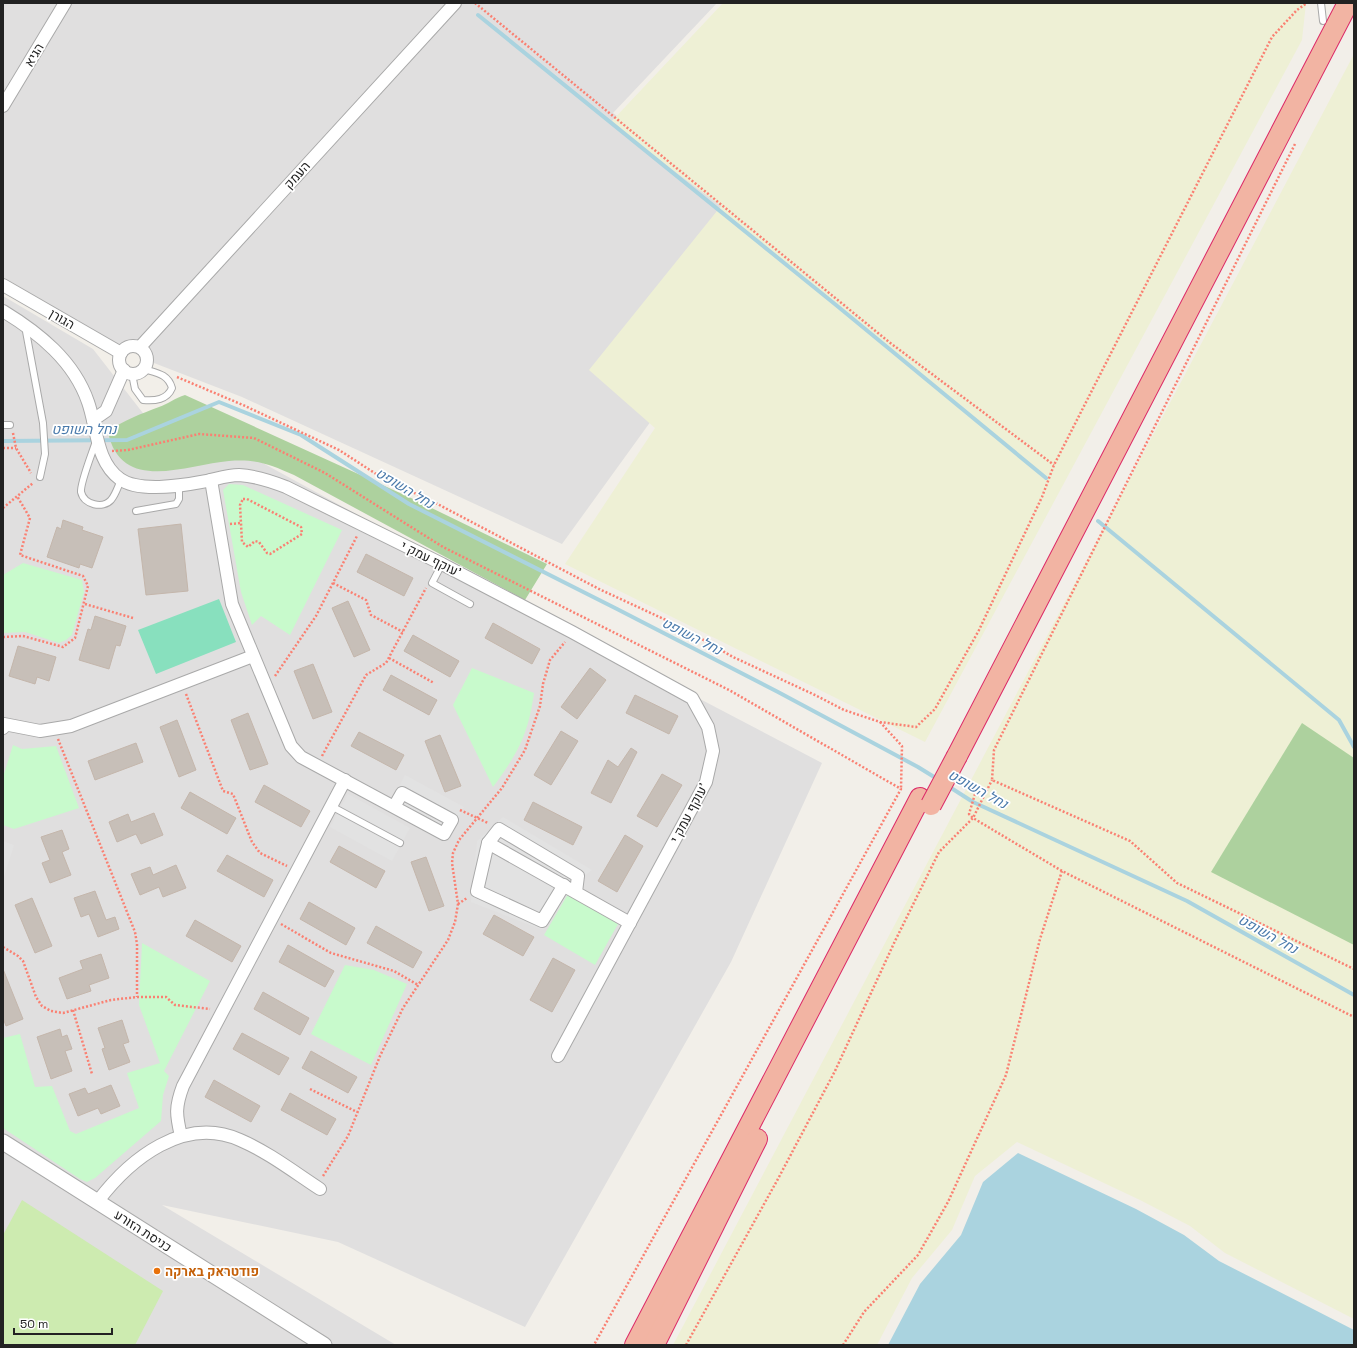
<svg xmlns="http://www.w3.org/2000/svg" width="1357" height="1348" font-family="'Space Grotesk',Heebo,sans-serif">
  <rect width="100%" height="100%" fill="#f2efe9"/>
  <g fill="#e0dfdf">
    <polygon points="3,3 717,3 613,113 744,209 672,392 562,544 242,397 154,363 149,352 141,344 132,341 120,346 3,277"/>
    <polygon points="3,296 93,349 153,426 228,444 572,632 822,763 731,962 525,1327 338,1242 162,1205 396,1345 3,1345"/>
  </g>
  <g fill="#eef0d5">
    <polygon points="723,3 1306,3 1302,40 925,742 565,564 655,428 589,370 721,206 610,123"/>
    <polygon points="1354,54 1354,1319 1225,1253 1190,1226 1140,1200 1017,1142 975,1176 952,1230 912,1278 877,1345 673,1345"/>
  </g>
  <polygon fill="#cdebb0" points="22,1200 163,1291 135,1345 3,1345 3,1235"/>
  <g fill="#add19e">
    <path d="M185 395 411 498 547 564 525 600 294 475C269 464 257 459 229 461 188 464 121 495 108 432 123 420 141 414 159 407 168 404 175 398 185 395Z"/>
    <polygon points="1302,723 1354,758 1354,945 1211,872"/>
  </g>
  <g fill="#c8facc">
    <polygon points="229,484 243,485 342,530 290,635 261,616 252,625 241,592 223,490"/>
    <polygon points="23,563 82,580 84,592 72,635 66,640 59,643 25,632 3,633 3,575"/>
    <path d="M472 668 534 693C528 735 518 753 493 787L453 705Z"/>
    <polygon points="13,745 22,749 56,746 79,808 14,829 3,825 3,777"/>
    <polygon points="568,894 618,924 595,965 544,935"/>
    <polygon points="142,943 210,981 164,1071 169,1076 163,1095 161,1121 95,1178 87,1182 80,1179 3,1128 3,1038 20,1034 35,1087 52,1086 70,1131 76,1134 139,1108 127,1073 160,1063 139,1005"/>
    <polygon points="345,965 374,970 407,984 371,1065 311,1034"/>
  </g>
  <polygon fill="#88e0be" points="219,599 236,642 156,674 138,630"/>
  <g fill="#e2e2e2">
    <polygon points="405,775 464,807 446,841 387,810"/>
    <polygon points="348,794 410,828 392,861 330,827"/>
    <polygon points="503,817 592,870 565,890 568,894 543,930 471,902 477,841"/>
    <polygon points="3,841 14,845 3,880"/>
  </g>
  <polygon fill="#aad3df" points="1018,1153 1136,1209 1184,1235 1219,1261 1354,1330 1354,1345 888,1345 920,1284 961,1235 983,1182"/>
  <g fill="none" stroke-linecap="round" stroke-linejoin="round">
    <g stroke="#aad3df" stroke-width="4">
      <polyline points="478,15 836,305 1046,478"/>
      <polyline points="3,441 127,440 219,402 301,435 409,504 617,609 778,692 918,767 939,780"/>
      <polyline points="1098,521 1339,720 1354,747"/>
      <polyline points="948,786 973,802 1187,901 1354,995"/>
    </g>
  </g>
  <g fill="#c7bfb8" stroke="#c4b6ab">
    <polygon points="63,520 83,527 82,530 103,537 92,568 80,564 79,568 47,557 57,527 61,529"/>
    <polygon points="181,524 188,591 146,595 138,529"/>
    <polygon points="366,554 413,578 404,596 357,572"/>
    <polygon points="348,601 370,650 354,657 332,608"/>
    <polygon points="95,616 126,626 120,646 116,645 109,669 79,660 88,629 91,630"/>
    <polygon points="493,623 540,649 532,664 485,638"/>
    <polygon points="413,635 459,661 450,677 404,651"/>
    <polygon points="18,646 56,657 49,681 37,677 35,684 9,676"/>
    <polygon points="313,664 332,712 313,719 294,671"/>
    <polygon points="590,668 606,680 577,719 561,707"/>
    <polygon points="391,675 437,700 429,715 383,690"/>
    <polygon points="635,695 678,716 669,734 626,713"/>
    <polygon points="248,713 268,764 250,770 231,720"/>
    <polygon points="177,720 196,770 179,777 160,727"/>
    <polygon points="561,731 578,741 551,785 534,775"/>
    <polygon points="359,732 404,755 396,770 351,746"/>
    <polygon points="440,735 461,786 445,792 425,741"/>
    <polygon points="136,743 143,762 95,780 88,761"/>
    <polygon points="631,748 637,752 611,803 591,793 608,760 618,767"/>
    <polygon points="662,774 682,785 657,827 637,816"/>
    <polygon points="264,785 310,811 301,827 255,802"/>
    <polygon points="190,792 236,818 227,834 181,808"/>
    <polygon points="533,802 582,827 573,845 524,820"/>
    <polygon points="154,813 163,835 141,844 136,834 117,842 109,822 128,814 131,822"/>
    <polygon points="62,830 69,849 62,852 71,875 50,883 42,863 50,860 41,837"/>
    <polygon points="625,835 643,846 617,892 598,881"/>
    <polygon points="339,846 385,871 376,888 330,862"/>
    <polygon points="227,855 273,880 264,897 217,871"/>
    <polygon points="426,857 444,906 429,911 411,862"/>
    <polygon points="176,865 186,888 163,897 159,887 140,895 131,874 150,867 153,875"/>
    <polygon points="95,891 106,920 115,917 119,929 98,937 89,914 81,917 74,898"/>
    <polygon points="32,898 52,946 35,953 15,905"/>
    <polygon points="309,902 355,928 346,945 300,919"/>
    <polygon points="494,915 534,937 523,956 483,934"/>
    <polygon points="195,920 241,946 232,962 186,936"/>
    <polygon points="376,926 422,952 413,968 367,943"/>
    <polygon points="288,945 334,971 325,987 279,962"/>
    <polygon points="101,954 109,978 89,985 91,991 67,999 59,978 83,969 80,961"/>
    <polygon points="553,958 575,970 552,1012 530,1000"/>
    <polygon points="3,969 23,1019 6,1026 3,1018"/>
    <polygon points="263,992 309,1018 300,1035 254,1009"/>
    <polygon points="122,1020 129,1042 123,1044 130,1062 109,1070 102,1049 105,1048 98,1028"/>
    <polygon points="60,1029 62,1037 67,1035 72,1049 65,1051 72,1071 51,1079 37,1037"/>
    <polygon points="242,1033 289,1058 279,1075 233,1049"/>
    <polygon points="311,1051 357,1077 348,1093 302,1068"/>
    <polygon points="214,1080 260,1106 251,1122 205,1097"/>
    <polygon points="111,1085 120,1106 101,1114 98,1108 78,1116 69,1094 85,1088 88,1094"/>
    <polygon points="290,1093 336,1119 327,1135 281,1110"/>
  </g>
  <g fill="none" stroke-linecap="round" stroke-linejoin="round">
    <defs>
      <g id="service">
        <polyline points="1321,3 1323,21"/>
        <polyline points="25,326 43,423 45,454 40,477"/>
        <path d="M132 374 135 389 143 400C155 401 167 400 172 388 168 374 157 373 144 369"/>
        <polyline points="3,425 10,425"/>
        <path d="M96 441C93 451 80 483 81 492 84 505 103 509 111 500 116 494 118 486 121 480"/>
        <polyline points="136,511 176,504 179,499 179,485"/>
        <polyline points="442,564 432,583 470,604"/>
        <polyline points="331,806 400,843"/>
      </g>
      <g id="minor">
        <polyline points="3,106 65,3"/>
        <polyline points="3,285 121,353"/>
        <path d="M3 311C39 333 74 361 88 402 97 427 96 462 120 479 138 492 180 486 201 482 214 480 226 475 239 475 256 476 271 481 286 487L442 564 572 632 692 698 708 727 713 751 706 782 558 1056"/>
        <circle cx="133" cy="360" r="14"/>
        <polyline points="140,347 455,3"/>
        <polyline points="93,420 106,411 124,370"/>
        <polyline points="211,480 232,604 291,746 301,757 444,834 452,820 402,793 394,807"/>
        <polyline points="3,728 4,724 40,731 71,726 253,656"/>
        <polyline points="488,843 477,891 542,921 564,885"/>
        <polyline points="576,892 578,876 499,829 488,843 630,923"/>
        <path d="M181 1136C176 1115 175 1107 183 1086L345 780"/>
        <path d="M98 1201C130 1159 184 1115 240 1140 268 1152 294 1172 320 1189"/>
      </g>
      <polyline id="tertiary" points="3,1142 324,1345"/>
      <g id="trunk">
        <polyline points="957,756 1348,3"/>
        <polyline points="635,1345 920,798"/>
        <polyline points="654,1345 757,1139"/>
      </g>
    </defs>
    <use href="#service" stroke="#a9a9a9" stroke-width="8"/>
    <use href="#minor" stroke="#a9a9a9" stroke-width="14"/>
    <use href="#tertiary" stroke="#a9a9a9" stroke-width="17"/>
    <use href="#trunk" stroke="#dc2a67" stroke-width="22"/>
    <g stroke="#fa8072" stroke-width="2.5" stroke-dasharray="2 2" stroke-linecap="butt">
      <polyline points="475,3 889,342 1054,465"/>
      <polyline points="1295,144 994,750 992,780 1130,841 1177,883 1354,969"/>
      <polyline points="177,377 243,405 339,450 387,481 428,499 599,589 681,627 733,657 815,695 844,710 880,722 916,727 935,709 979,630 1042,497 1054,465 1272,37 1297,10 1307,3"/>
      <polyline points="13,433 16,448 31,473"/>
      <polyline points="3,448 16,448"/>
      <polyline points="112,451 128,450 199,434 254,438 325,473 443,547 729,690 901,789 594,1345"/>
      <polygon points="243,499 247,499 301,527 302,534 270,554 267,553 259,542 255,541 248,547 242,542 240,505"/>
      <polyline points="3,508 33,483"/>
      <polyline points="230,524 241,523"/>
      <polyline points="333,583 366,600 371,615 403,632"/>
      <polyline points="85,604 133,618"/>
      <polyline points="3,637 23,636 63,647 75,638 88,586 83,576 20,555 30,518 17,496"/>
      <polyline points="389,658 434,683"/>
      <polyline points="275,676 316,616 357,536"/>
      <polyline points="186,694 223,791 233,794 252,842 260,853 287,866"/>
      <polyline points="880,722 902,746 901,788"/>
      <polyline points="58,739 135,932 137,944 137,997"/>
      <polyline points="322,756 366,675 386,663 426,588"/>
      <polyline points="975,794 969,814 973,818 1062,871 1354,1017"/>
      <polyline points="460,810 488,823"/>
      <polyline points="458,904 467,898"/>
      <polyline points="281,924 331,953 394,971 418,985"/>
      <polyline points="3,947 18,956 23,961 36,997 42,1006 51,1011 63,1013 111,1000 137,997 166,997 175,1005 210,1009"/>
      <polyline points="73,1010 92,1074"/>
      <polyline points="310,1089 357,1112"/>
      <polyline points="323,1176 348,1136 380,1056 403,1008 448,940 455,922 458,904 452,863 453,853 459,840 502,788 525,750 540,706 543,684 550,660 565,642"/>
      <polyline points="686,1345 779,1177 835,1071 895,941 939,852 973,818 992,780"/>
      <polyline points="843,1345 864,1312 918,1255 948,1202 1006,1075 1040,939 1062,871"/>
    </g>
    <use href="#service" stroke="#fff" stroke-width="6"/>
    <use href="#minor" stroke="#fff" stroke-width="12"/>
    <use href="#tertiary" stroke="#fff" stroke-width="15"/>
    <use href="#trunk" stroke="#f2b4a3" stroke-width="20"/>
    <defs>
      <polyline id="trunk-bridge" points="931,805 957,756"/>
    </defs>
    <use href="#trunk-bridge" stroke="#dc2a67" stroke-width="22" stroke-linecap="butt"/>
    <use href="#trunk-bridge" stroke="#f2b4a3" stroke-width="20"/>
  </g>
  <circle fill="#e8710a" stroke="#fff" stroke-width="1.5" cx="157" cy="1271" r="4"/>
  <g text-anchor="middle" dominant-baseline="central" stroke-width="3.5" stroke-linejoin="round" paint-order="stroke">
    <g font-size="13" fill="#222" stroke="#fff">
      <text transform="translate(34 55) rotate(-59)">הגיא</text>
      <text transform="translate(297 175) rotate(-48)">העמק</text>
      <text transform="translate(62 319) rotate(30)">הגורן</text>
      <text transform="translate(431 559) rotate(26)">עוקף עמק י’</text>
      <text transform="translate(689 813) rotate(-62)">עוקף עמק י’</text>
      <text transform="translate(143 1231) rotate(33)">כניסת הזורע</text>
    </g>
    <g font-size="13" font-weight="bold" fill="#c56008" stroke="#fff" text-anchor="start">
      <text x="165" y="1271">פודטראק בארקה</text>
    </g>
    <g font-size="14" font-style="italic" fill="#4a7aab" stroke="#fff">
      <text x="84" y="429">נחל השופט</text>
      <text transform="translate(405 488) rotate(31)">נחל השופט</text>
      <text transform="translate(692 636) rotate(27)">נחל השופט</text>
      <text transform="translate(978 789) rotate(29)">נחל השופט</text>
      <text transform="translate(1268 934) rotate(29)">נחל השופט</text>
    </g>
  </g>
  <rect width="1357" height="1348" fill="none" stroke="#222222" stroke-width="8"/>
  <path d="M14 1328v6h98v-6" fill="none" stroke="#222222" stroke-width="2"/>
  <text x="20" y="1328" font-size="12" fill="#222222" stroke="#ffffff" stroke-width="3" paint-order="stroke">50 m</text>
</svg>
